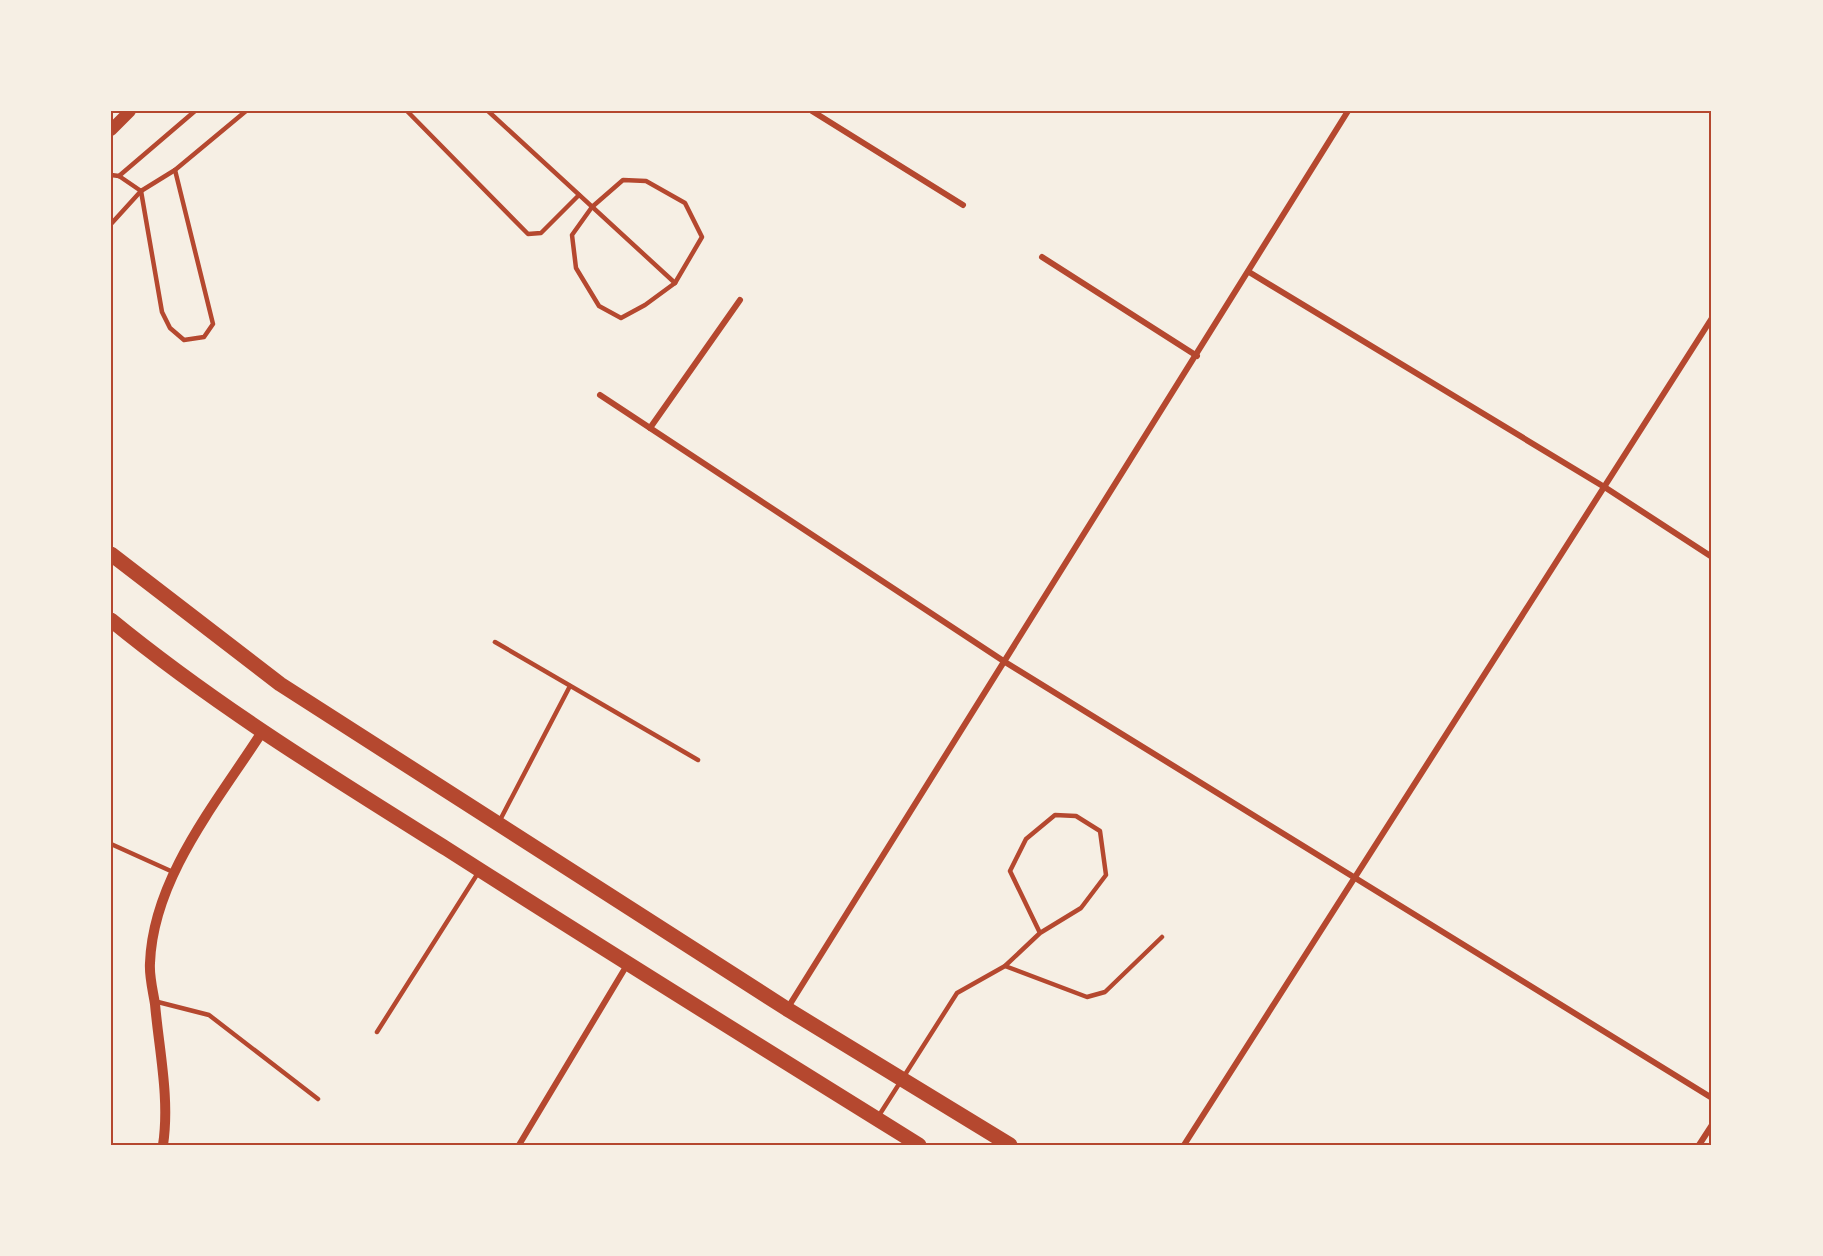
<svg xmlns="http://www.w3.org/2000/svg" width="1823" height="1256" font-family="Ubuntu,sans-serif">
  <rect width="100%" height="100%" fill="#f6efe4"/>
  <g fill="none" stroke-linecap="round" stroke-linejoin="round">
    <g stroke="#b5482f" stroke-width="4.5">
      <polyline points="407,111 528,234 541,233 579,195"/>
      <polyline points="488,111 675,283"/>
      <polyline points="111,175 119,176 141,191 175,170 246,111"/>
      <polyline points="119,176 195,111"/>
      <polygon points="623,180 646,181 685,203 702,237 675,283 645,305 621,318 599,306 576,268 572,235 592,207"/>
      <polyline points="141,191 162,312 170,328 184,340 204,337 213,324 175,170"/>
      <polyline points="111,224 141,191"/>
      <polyline points="495,642 698,760"/>
      <polyline points="499,822 570,686"/>
      <polyline points="111,844 173,872"/>
      <polyline points="1005,966 1087,997 1105,992 1162,937"/>
      <polyline points="154,1001 209,1015 318,1099"/>
      <polyline points="377,1032 478,873"/>
      <polyline points="878,1117 957,993 1005,966 1040,933 1010,871 1026,839 1055,815 1076,816 1100,831 1106,875 1081,908 1040,933"/>
    </g>
    <g stroke="#b5482f" stroke-width="6">
      <polyline points="812,111 963,205"/>
      <polyline points="1042,257 1197,356"/>
      <polyline points="1249,272 1606,488 1712,557"/>
      <polyline points="600,395 1005,662 1712,1098"/>
      <polyline points="650,428 740,300"/>
      <polyline points="787,1009 1348,111"/>
      <polyline points="519,1145 627,965"/>
      <polyline points="1184,1145 1712,318"/>
      <polyline points="1699,1145 1712,1125"/>
    </g>
    <path stroke="#b5482f" stroke-width="10" d="M163 1145C170 1099 159 1050 155 1004 153 991 149 976 150 963 153 878 217 802 262 732"/>
    <polyline stroke="#b5482f" stroke-width="12" points="111,130 130,111"/>
    <g stroke="#b5482f" stroke-width="15">
      <polyline points="111,554 280,684 787,1009 1010,1145"/>
      <path d="M111 620C216 706 332 777 447 849 603 949 761 1047 919 1145"/>
    </g>
  </g>
  <rect width="1823" height="1256" fill="none" stroke="#f6efe4" stroke-width="225"/>
  <rect x="112" y="112" width="1598" height="1032" fill="none" stroke="#b5482f" stroke-width="2"/>
</svg>
